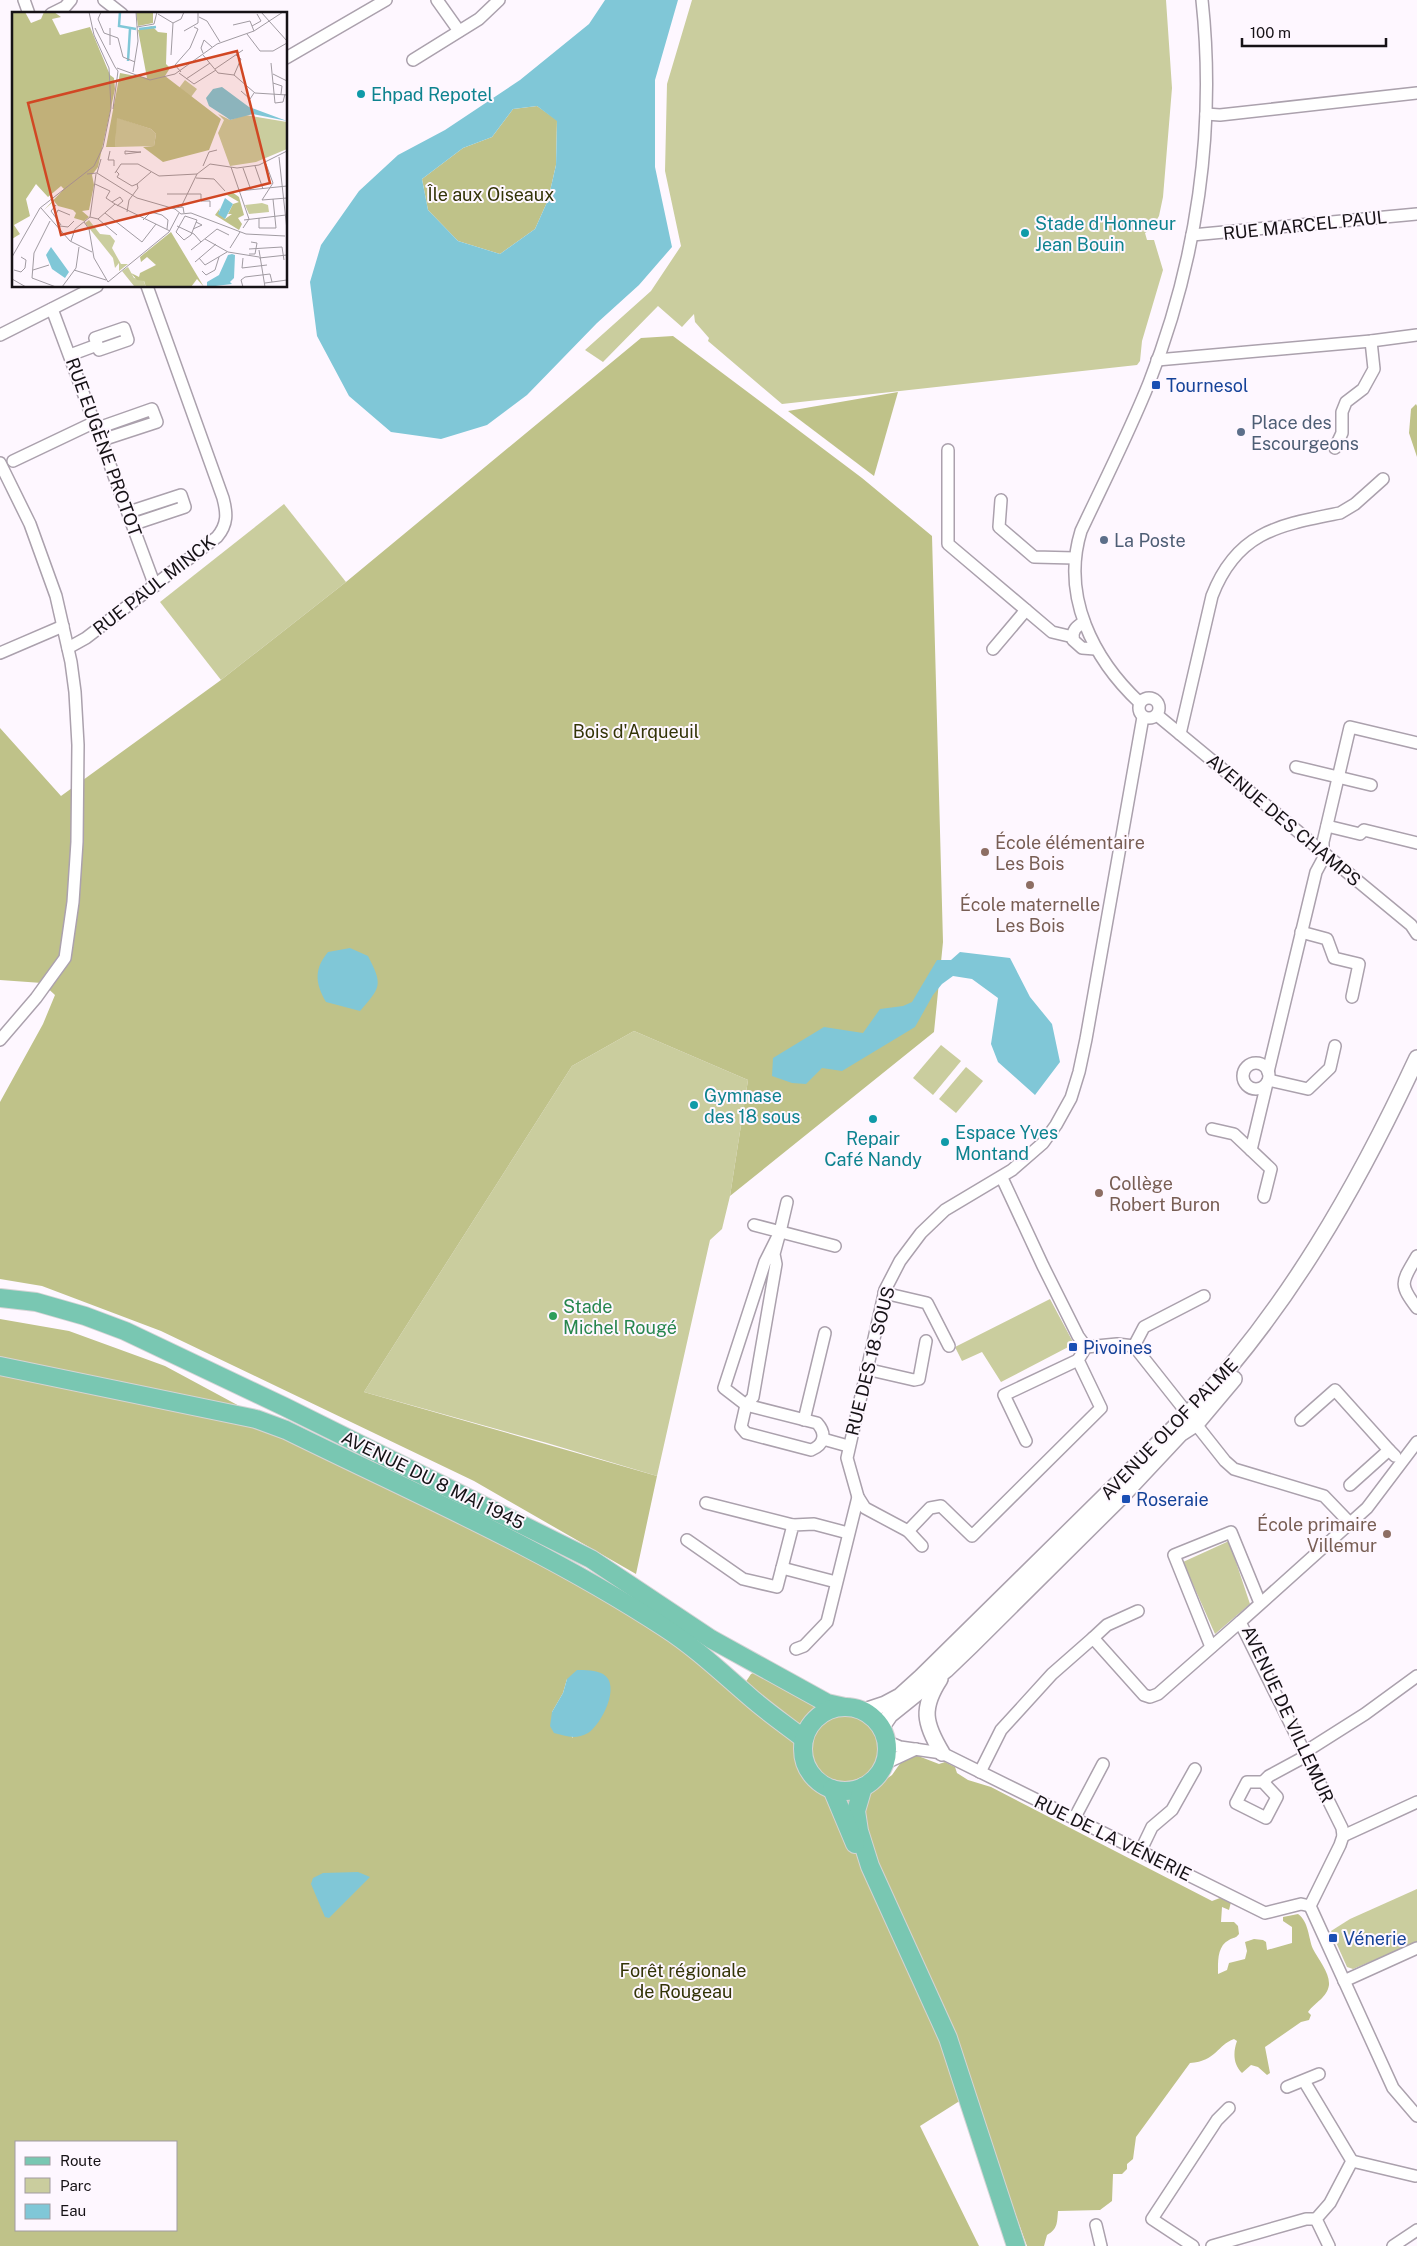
<svg xmlns="http://www.w3.org/2000/svg" width="1417" height="2246" font-family="'Public Sans',sans-serif">
  <rect width="100%" height="100%" fill="#fef7ff"/>
  <g fill="#cacd9e">
    <polygon points="692,0 1166,0 1172,88 1163,197 1159,216 1151,229 1145,233 1147,240 1154,240 1163,270 1142,341 1140,361 1137,365 782,404 708,341 709,338 695,322 694,314 682,327 658,306 603,362 585,350 651,291 681,246 665,171 667,84"/>
    <polygon points="284,504 346,582 221,680 160,602"/>
    <polygon points="634,1031 748,1080 730,1196 722,1229 710,1240 657,1476 547,1443 364,1392 572,1066"/>
    <polygon points="941,1045 961,1061 933,1095 913,1078"/>
    <polygon points="966,1067 983,1081 956,1113 939,1099"/>
    <polygon points="1050,1299 1074,1344 1001,1382 982,1352 962,1361 955,1347"/>
    <polygon points="1229,1541 1250,1604 1215,1634 1183,1562"/>
    <polygon points="1417,1889 1417,1942 1353,1969 1347,1967 1331,1931 1350,1919"/>
  </g>
  <g fill="#bfc289" fill-rule="evenodd">
    <polygon points="537,106 557,120 556,165 548,200 535,229 500,254 458,241 428,210 422,179 463,148 492,137 513,109"/>
    <polygon points="673,336 862,478 932,536 943,942 934,1032 730,1196 748,1080 634,1031 572,1066 364,1392 657,1476 636,1574 474,1481 161,1331 42,1286 0,1279 0,1102 43,1024 55,995 42,983 0,980 0,728 61,796 221,680 346,582 641,338"/>
    <polygon points="898,392 874,476 788,411"/>
    <polygon points="1416,404 1417,406 1417,457 1409,433 1411,409"/>
    <path d="M0 1319 69 1331 165 1366 371 1477 623 1606 739 1692 751 1674 757 1671 775 1684H787C815 1695 884 1712 883 1749 883 1762 873 1768 869 1779 869 1783 869 1787 869 1791L892 1775 904 1758 913 1754 939 1764 945 1762 955 1767 957 1773 968 1780 991 1787 1212 1901 1220 1898 1231 1902 1229 1910 1222 1907 1221 1922H1234L1238 1926 1239 1934C1235 1939 1234 1937 1229 1940 1217 1946 1218 1962 1218 1974L1227 1970 1229 1963 1245 1959 1247 1951 1245 1942 1254 1939 1263 1940 1266 1942 1267 1950 1292 1943V1927L1283 1921V1917L1298 1914C1309 1922 1308 1937 1313 1949 1318 1959 1330 1973 1329 1985 1327 1998 1315 2002 1308 2012L1311 2015 1309 2020 1301 2022 1265 2047 1270 2073 1267 2075 1258 2067 1251 2065 1242 2073C1233 2064 1233 2052 1237 2041L1234 2039C1217 2045 1217 2061 1190 2063L1136 2137 1133 2159 1127 2164V2169L1122 2174H1113L1112 2201 1100 2210 1058 2211C1057 2222 1058 2229 1047 2235L1044 2246H1027L973 2098 958 2102 920 2126 979 2246H0ZM567 1679 573 1738 552 1712 563 1693ZM16 2142H176V2230H16Z"/>
  </g>
  <g fill="#80c7d7" fill-rule="evenodd">
    <path d="M605 0H678L655 80V167L672 247 639 285 597 323 527 395 487 425 441 439 391 432 349 396 317 336 310 282 321 245 359 191 398 155 445 130 520 80 589 24ZM537 106 557 121 556 165 548 200 535 229 500 254 458 241 428 210 422 179 463 148 492 137 513 109Z"/>
    <path d="M350 948 368 956C383 985 381 987 360 1011L326 1002C315 983 314 969 328 952Z"/>
    <polygon points="960,952 1010,958 1030,997 1052,1024 1060,1062 1035,1095 998,1062 991,1044 998,998 972,979 953,976 942,984 933,995 915,1027 842,1071 822,1068 806,1084 792,1083 772,1076 773,1058 824,1027 863,1033 880,1009 903,1006 912,1002 937,960 951,960"/>
    <path d="M577 1670C585 1670 596 1670 603 1674 622 1685 601 1725 588 1733 576 1740 565 1736 554 1733L550 1726 552 1712 563 1693 567 1679Z"/>
    <polygon points="358,1872 370,1877 329,1918 325,1917 311,1884 313,1878 323,1873"/>
  </g>
  <g fill="none" stroke-linecap="round" stroke-linejoin="round">
    <defs>
      <g id="street">
        <polyline points="24,0 29,14"/>
        <polyline points="104,0 122,14"/>
        <polyline points="437,0 459,31"/>
        <polyline points="51,14 65,7 71,0"/>
        <polyline points="286,58 386,0"/>
        <polyline points="413,60 479,19 499,0"/>
        <polyline points="1206,114 1220,115 1417,93"/>
        <polyline points="1192,235 1417,214"/>
        <polyline points="52,309 155,586"/>
        <polygon points="124,328 128,340 99,350 95,338"/>
        <polyline points="0,335 97,286"/>
        <polyline points="70,355 97,345"/>
        <polyline points="1157,360 1371,341 1417,335"/>
        <polyline points="98,428 152,409 157,422 102,440"/>
        <polyline points="1335,448 1342,433 1342,412 1346,402 1363,389 1374,369 1371,341"/>
        <polyline points="948,450 948,544 1052,632 1073,637"/>
        <polyline points="13,461 95,422"/>
        <polyline points="0,463 30,524 56,596 71,662 75,692 78,745 77,842 73,902 65,958 36,998 0,1040"/>
        <polyline points="1001,500 999,527 1034,557 1075,558"/>
        <polyline points="129,512 181,495 185,507 134,524"/>
        <path d="M1084 622C1076 627 1072 630 1073 640L1082 648 1095 649"/>
        <path d="M68 648 86 638 217 537C228 524 227 513 223 498L147 286"/>
        <polyline points="993,649 1026,610"/>
        <polyline points="0,653 63,626"/>
        <circle cx="1149" cy="708" r="10"/>
        <path d="M1140 703C1093 659 1061 596 1081 531 1104 482 1129 433 1149 383 1197 261 1216 130 1202 0"/>
        <polyline points="1157,715 1411,925 1417,934"/>
        <path d="M1180 734 1212 596C1237 531 1280 525 1340 513L1355 504 1383 479"/>
        <polyline points="1296,767 1371,785"/>
        <polyline points="1327,826 1360,834 1364,830 1417,843"/>
        <polyline points="1301,932 1327,939 1334,958 1359,964 1352,997"/>
        <circle cx="1256" cy="1076" r="13"/>
        <polyline points="1268,1072 1316,872 1323,859 1323,842 1350,727 1417,743"/>
        <polyline points="1269,1080 1308,1089 1330,1068 1335,1046"/>
        <polyline points="1212,1129 1234,1134 1271,1169 1264,1197"/>
        <polyline points="1251,1150 1267,1083"/>
        <polyline points="1002,1178 1043,1266 1078,1336 1086,1347 1117,1344 1134,1346 1225,1461 1234,1469 1324,1496 1350,1523"/>
        <polyline points="754,1225 835,1246"/>
        <polygon points="780,1232 774,1254 776,1264 753,1397 746,1405 724,1388 765,1262"/>
        <polyline points="780,1232 787,1202"/>
        <path d="M1417 1256C1402 1282 1398 1283 1417 1308"/>
        <polyline points="884,1293 927,1303 949,1346"/>
        <polyline points="1134,1346 1144,1327 1204,1296"/>
        <polyline points="866,1369 914,1380 919,1379 926,1341"/>
        <path d="M746 1405 817 1423C827 1434 824 1445 811 1450L746 1433 741 1427Z"/>
        <polyline points="804,1420 825,1333"/>
        <polyline points="1301,1420 1335,1390 1389,1450"/>
        <polyline points="823,1439 848,1446"/>
        <polyline points="1026,1441 1004,1395 1078,1360"/>
        <polyline points="1417,1442 1367,1508 1240,1622 1342,1828 1343,1836 1340,1845 1310,1906 1393,2088 1417,2116"/>
        <polyline points="1350,1485 1389,1450 1395,1456"/>
        <polyline points="706,1503 793,1525"/>
        <polyline points="908,1531 930,1508 941,1506 972,1536 1101,1408 1078,1360 1086,1347"/>
        <polyline points="687,1540 743,1579 777,1587 793,1525 814,1524 848,1533"/>
        <polyline points="922,1546 908,1531 865,1508 858,1497 847,1458 885,1290 900,1261 921,1233 945,1210 1012,1170 1043,1143 1056,1125 1071,1098 1079,1072 1086,1039 1143,717"/>
        <polyline points="782,1568 836,1582"/>
        <polyline points="1093,1638 1107,1625 1138,1611"/>
        <polyline points="1211,1647 1174,1555 1231,1532 1260,1603"/>
        <polyline points="796,1649 804,1646 827,1622 858,1497"/>
        <polyline points="886,1741 900,1747 942,1753 1265,1913 1301,1904 1310,1906"/>
        <polyline points="1305,1752 1365,1714 1417,1676"/>
        <polyline points="884,1764 916,1749"/>
        <polyline points="980,1772 1001,1730 1052,1674 1093,1638 1144,1695 1150,1697 1158,1694 1240,1622"/>
        <polygon points="1247,1782 1263,1782 1277,1797 1266,1818 1236,1803"/>
        <polyline points="1263,1782 1269,1776 1306,1756"/>
        <polyline points="1074,1819 1103,1764"/>
        <polyline points="1343,1836 1417,1802"/>
        <polyline points="1140,1852 1152,1827 1172,1810 1195,1769"/>
        <polyline points="1344,1981 1417,1948"/>
        <polyline points="1304,2081 1352,2161 1330,2203 1316,2219 1329,2246"/>
        <polyline points="1287,2087 1319,2074"/>
        <polyline points="1352,2161 1415,2176"/>
        <polyline points="1096,2225 1101,2246"/>
        <polyline points="1193,2246 1152,2219 1217,2120 1229,2108"/>
        <polyline points="1212,2246 1306,2219 1316,2219"/>
        <polyline points="1393,2246 1417,2230"/>
      </g>
      <g id="secondary">
        <path d="M940 1679C921 1708 924 1723 942 1753"/>
        <path d="M864 1711 885 1704 900 1696 921 1677 1189 1413C1287 1310 1357 1187 1417 1058"/>
        <polyline points="881,1728 890,1715 946,1670 971,1646 1121,1497 1180,1434 1197,1423 1234,1379"/>
      </g>
      <g id="primary">
        <polyline points="0,1298 36,1302 85,1316 125,1331 285,1407 591,1559 711,1639 827,1703 845,1707"/>
        <path d="M0 1366 256 1419 286 1430C414 1493 546 1550 665 1628 696 1648 722 1673 750 1697 767 1712 786 1725 804 1739"/>
        <circle cx="845" cy="1749" r="42"/>
        <polyline points="863,1787 856,1811 859,1831 870,1866 948,2038 1016,2246"/>
        <polyline points="832,1789 855,1844"/>
      </g>
    </defs>
    <use href="#street" stroke="#aba1ad" stroke-width="14"/>
    <use href="#secondary" stroke="#aba1ad" stroke-width="18"/>
    <use href="#primary" stroke="#d5d4d5" stroke-width="20"/>
    <use href="#street" stroke="#fff" stroke-width="11"/>
    <use href="#secondary" stroke="#fff" stroke-width="15"/>
    <use href="#primary" stroke="#79c7b2" stroke-width="18"/>
  </g>
  <g fill="#0f9aa8" stroke="#fef7ff" stroke-width="2">
    <circle cx="361" cy="94" r="5"/>
    <circle cx="1025" cy="233" r="5"/>
    <circle cx="694" cy="1105" r="5"/>
    <circle cx="873" cy="1119" r="5"/>
    <circle cx="945" cy="1142" r="5"/>
  </g>
  <g fill="#1a4fb4" stroke="#fef7ff" stroke-width="2">
    <rect x="1151" y="380" width="10" height="10" rx="2.5"/>
    <rect x="1068" y="1342" width="10" height="10" rx="2.5"/>
    <rect x="1121" y="1494" width="10" height="10" rx="2.5"/>
    <rect x="1328" y="1933" width="10" height="10" rx="2.5"/>
  </g>
  <g fill="#5c6f8a" stroke="#fef7ff" stroke-width="2">
    <circle cx="1241" cy="432" r="5"/>
    <circle cx="1104" cy="540" r="5"/>
  </g>
  <g fill="#8d6e63" stroke="#fef7ff" stroke-width="2">
    <circle cx="985" cy="852" r="5"/>
    <circle cx="1030" cy="885" r="5"/>
    <circle cx="1099" cy="1193" r="5"/>
    <circle cx="1387" cy="1534" r="5"/>
  </g>
  <circle fill="#2e9e5b" stroke="#fef7ff" stroke-width="2" cx="553" cy="1316" r="5"/>
  <g text-anchor="middle" dominant-baseline="central" stroke-width="4" stroke-linejoin="round" paint-order="stroke">
    <g font-size="18" fill="#0d838f" stroke="#fef7ff" text-anchor="start">
      <text x="371" y="94">Ehpad Repotel</text>
      <text x="1035" y="223">Stade d'Honneur<tspan x="1035" dy="21">Jean Bouin</tspan></text>
      <text x="704" y="1095">Gymnase<tspan x="704" dy="21">des 18 sous</tspan></text>
      <text x="955" y="1132">Espace Yves<tspan x="955" dy="21">Montand</tspan></text>
      <text x="873" y="1138" text-anchor="middle">Repair<tspan x="873" dy="21">Café Nandy</tspan></text>
    </g>
    <g font-size="18" fill="#333407" stroke="#fef7ff">
      <text x="491" y="194">Île aux Oiseaux</text>
      <text x="636" y="731">Bois d'Arqueuil</text>
      <text x="683" y="1970">Forêt régionale<tspan x="683" dy="21">de Rougeau</tspan></text>
    </g>
    <g font-size="18" fill="#161216" stroke="#fef7ff">
      <text transform="translate(1305 225) rotate(-6)">RUE MARCEL PAUL</text>
      <text transform="translate(104 447) rotate(70)">RUE EUGÈNE PROTOT</text>
      <text transform="translate(154 585) rotate(-38)">RUE PAUL MINCK</text>
      <text transform="translate(1284 820) rotate(40)">AVENUE DES CHAMPS</text>
      <text transform="translate(870 1361) rotate(-76)">RUE DES 18 SOUS</text>
      <text transform="translate(1169 1429) rotate(-46)">AVENUE OLOF PALME</text>
      <text transform="translate(433 1480) rotate(26)">AVENUE DU 8 MAI 1945</text>
      <text transform="translate(1288 1714) rotate(65)">AVENUE DE VILLEMUR</text>
      <text transform="translate(1113 1838) rotate(26)">RUE DE LA VÉNERIE</text>
    </g>
    <g font-size="18" fill="#164399" stroke="#fef7ff" text-anchor="start">
      <text x="1166" y="385">Tournesol</text>
      <text x="1083" y="1347">Pivoines</text>
      <text x="1136" y="1499">Roseraie</text>
      <text x="1343" y="1938">Vénerie</text>
    </g>
    <g font-size="18" fill="#4e5e75" stroke="#fef7ff" text-anchor="start">
      <text x="1251" y="422">Place des<tspan x="1251" dy="21">Escourgeons</tspan></text>
      <text x="1114" y="540">La Poste</text>
    </g>
    <g font-size="18" fill="#785e54" stroke="#fef7ff" text-anchor="start">
      <text x="995" y="842">École élémentaire<tspan x="995" dy="21">Les Bois</tspan></text>
      <text x="1030" y="904" text-anchor="middle">École maternelle<tspan x="1030" dy="21">Les Bois</tspan></text>
      <text x="1109" y="1183">Collège<tspan x="1109" dy="21">Robert Buron</tspan></text>
      <text x="1377" y="1524" text-anchor="end">École primaire<tspan x="1377" dy="21">Villemur</tspan></text>
    </g>
    <g font-size="18" fill="#27864d" stroke="#fef7ff" text-anchor="start">
      <text x="563" y="1306">Stade<tspan x="563" dy="21">Michel Rougé</tspan></text>
    </g>
  </g>
  <g transform="translate(12 12)">
    <rect width="275" height="275" fill="#fef7ff"/>
    <path d="M173 68 185 77 179 85 167 76ZM206 102 218 108 233 103 275 110V137L244 150 218 154 206 121 212 108ZM104 105 139 117 144 122 142 134 103 135ZM250 191 256 193 257 200 237 202 233 193ZM77 208 88 222 98 223 103 229 100 236 109 252H116L107 259V251L103 256 101 246 73 211ZM116 255 122 266 131 267 134 275 122 274 110 259Z" fill="#cacd9e"/>
    <path d="M0 0H13L19 11 29 7 32 0H42L49 5 40 7 48 23 78 15 98 63 102 66 103 77 86 155 80 163 82 173 77 198 70 199 77 205 72 209 62 206 64 201 61 198 46 194 42 189 32 198 52 177 49 174 36 185 24 172 14 187 18 204 2 213 8 222 0 227ZM124 0H141V11L126 14ZM140 14 146 20 155 21 154 52 158 56 153 64 209 107 197 138 151 150 131 135 142 134 144 122 139 117 105 106 103 135H94L108 61 135 66 126 18ZM220 180 227 185 232 203 226 206 230 212 227 218 203 203 208 196 207 199 213 207 220 202H216L221 192 227 190 215 183ZM159 220 192 275 185 267 179 275H134L132 269 125 268 119 261 127 265 128 261 144 253 135 245 129 250 128 245Z" fill="#bfc289"/>
    <path d="M210 75 237 95 275 109 241 102 218 108 214 105 197 94 194 86 201 77ZM213 186 221 192 213 207 206 202ZM39 235 57 260 53 266 40 257 34 243ZM220 242 223 243 222 266 218 270 220 272 195 275V270L207 263 216 243Z" fill="#80c7d7"/>
    <path fill="none" stroke="#80c7d7" stroke-width="2.5" d="M108 0 107 14 124 17M127 17 144 15M116 49 118 17"/>
    <path fill="none" stroke="#a19ba2" stroke-width="1" d="M89 0 86 7 92 21 106 26 111 45 123 50M249 0 275 29M146 2 161 11 169 7 172 0M187 5 195 9 208 30M221 13 238 9 242 19M240 14 249 9 245 2M125 15 142 12 145 0M83 16 103 55M172 19 186 11V0M235 22 248 39H261L275 31M98 33V16M191 41 189 36 192 28 200 35M159 43 161 11M191 43 206 61 222 63M259 51 263 91 271 90 273 82M105 56 138 68 163 62 205 32 242 19 271 0M203 57 231 38M121 60 126 29 124 0M169 60 163 53 178 36 186 17 182 15M167 61 182 72 204 58M261 62 275 69M222 63 243 81 275 83M222 63 229 47 224 43M174 67 198 51M261 71 270 74 269 82M229 79 238 87 242 81M101 97 106 59 103 55M98 139 96 148H102V154M113 139 126 140H129L113 142ZM267 145 275 218M191 154 197 140 205 138M243 154 251 177M219 155 237 207 231 216M231 156 239 178M104 159 107 162 105 165 120 174 125 172M85 161 125 186 163 197 169 202 179 201 234 222 273 224M103 161 109 152H126L147 164 185 162 198 152 225 156 247 153 275 139M75 162 85 161 89 147M184 166 202 167 213 179M83 172 98 179 94 186 103 192M227 179 275 174M155 182H189V189H198V195M250 188 261 171 254 152M250 188 275 186M100 190 108 185 111 189 105 194M44 193 39 199 49 213M169 195 185 162M29 196 58 229 80 240M162 196 171 195 172 201M115 200 117 188 126 176 125 172 139 160M93 201 130 230 144 212M43 204 46 198 58 203M173 204 185 208 179 223 172 228 164 220ZM78 205 84 162M247 206V216H264L261 187M86 207 105 223M131 208 139 200 150 203 156 208 155 217M232 208 274 203M38 209 22 241 20 266 44 275M72 210 77 217 82 246 96 270M48 214 56 215 62 209M165 214 182 222 189 230M181 217 190 213 184 210M193 227 216 240 247 245M59 229 63 217 78 205 86 207 103 192 158 219M218 236 228 220M237 237 270 235 272 248M179 238 205 217 217 223M247 238 253 275M237 242H243L245 231 239 230M0 245 28 196 82 154 91 135 99 96 97 56 82 23 77 0M187 246 193 253 215 240M231 246 230 256 255 253M247 246 275 243M183 250 204 232M2 258 9 260 13 256 14 248 9 245M21 258 37 253M62 258 94 268M190 259 194 263 203 258 207 245M0 267 14 275M96 270 157 220 167 201M253 271 275 268M50 275 64 256 67 235M231 275 229 268 233 265 258 262 260 270"/>
    <path fill="#d14724" fill-opacity="0.15" stroke="#d14724" stroke-width="2.5" d="M225 39 258 171 49 223 16 91Z"/>
    <rect width="275" height="275" fill="none" stroke="#161216" stroke-width="2.5"/>
  </g>
  <rect x="15" y="2141" width="162" height="90" fill="#fef7ff" stroke="#a19ba2"/>
  <rect x="25" y="2157" width="25" height="8" fill="#79c7b2" stroke="#a19ba2"/>
  <text x="60" y="2166" font-size="15" fill="#161216">Route</text>
  <rect x="25" y="2178" width="25" height="15" fill="#cacd9e" stroke="#a19ba2"/>
  <text x="60" y="2191" font-size="15" fill="#161216">Parc</text>
  <rect x="25" y="2204" width="25" height="15" fill="#80c7d7" stroke="#a19ba2"/>
  <text x="60" y="2216" font-size="15" fill="#161216">Eau</text>
  <path d="M1242 38v8h144v-8" fill="none" stroke="#161216" stroke-width="2.5"/>
  <text x="1250" y="38" font-size="15" fill="#161216" stroke="#fef7ff" stroke-width="4" paint-order="stroke">100 m</text>
</svg>
